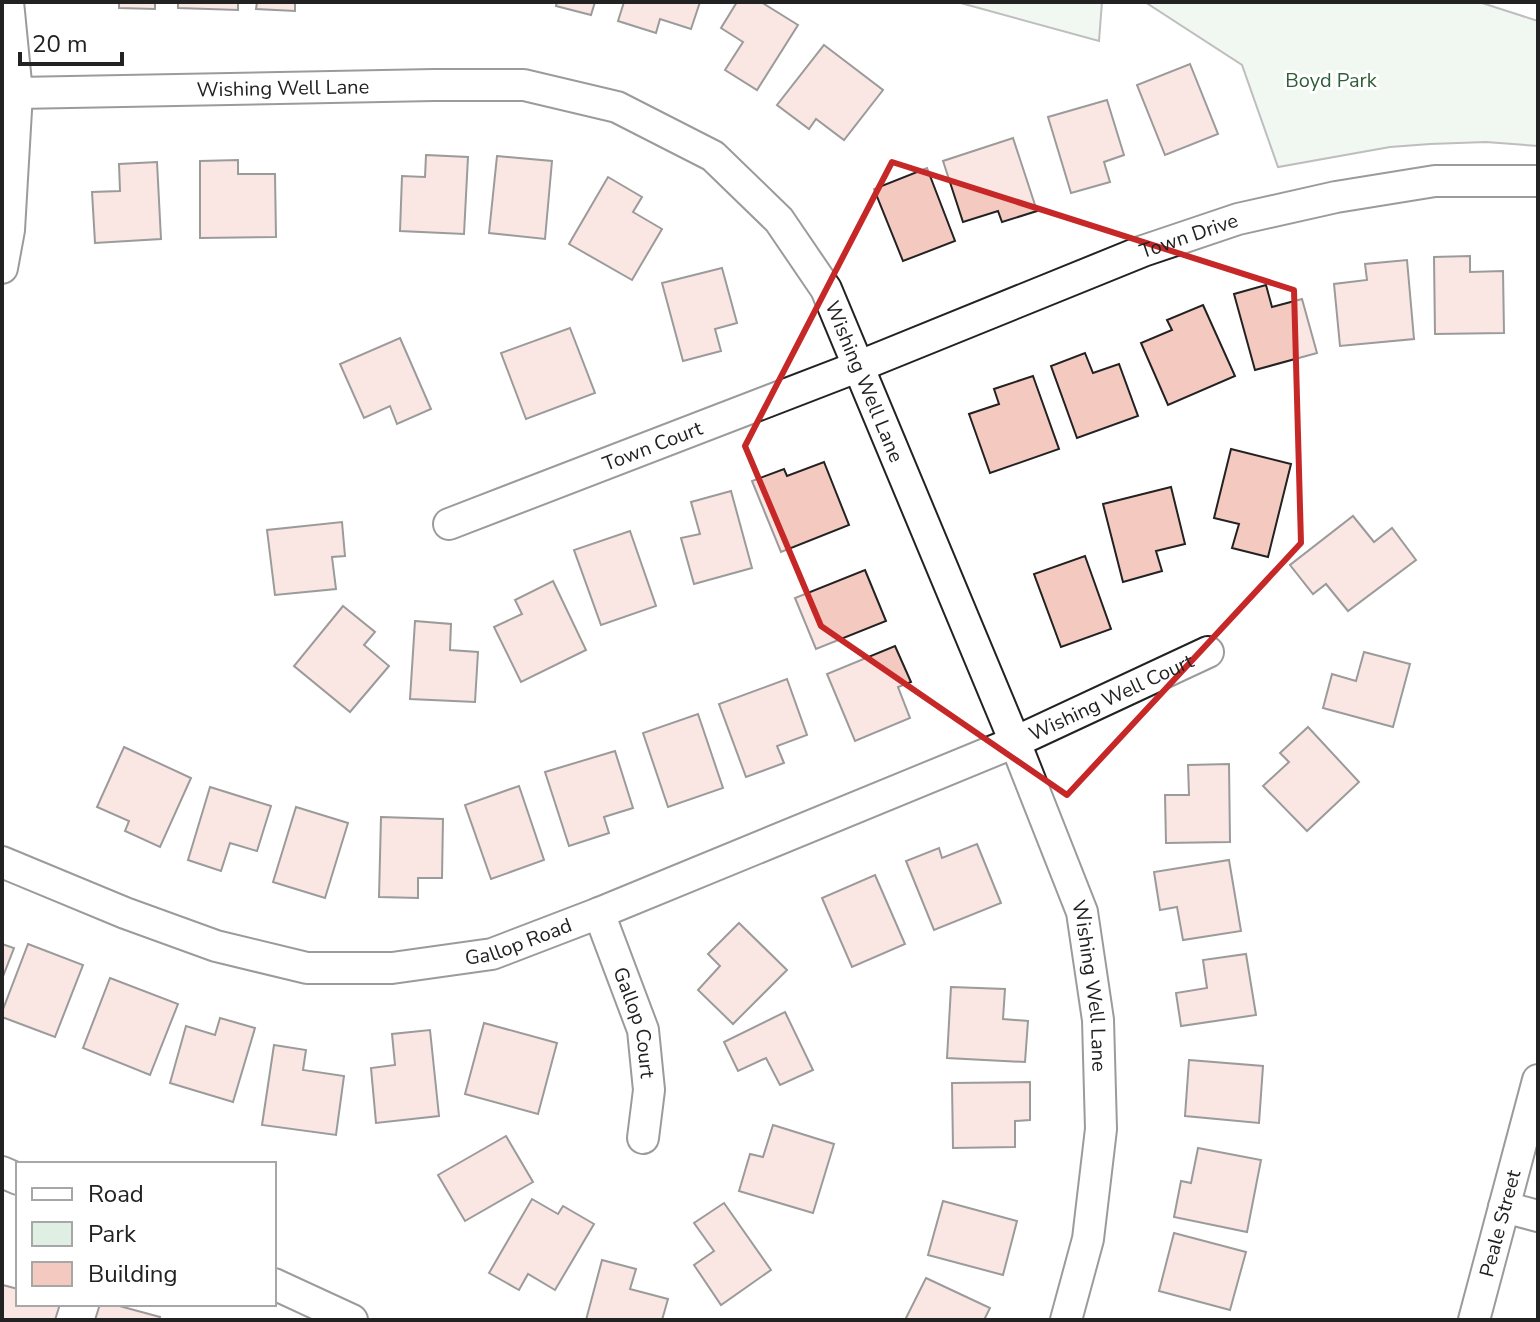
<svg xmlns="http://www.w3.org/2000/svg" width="1540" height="1322" font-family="'Nunito Sans',sans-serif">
  <rect width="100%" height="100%" fill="#fff"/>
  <g fill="#e0efe3" stroke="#6f6f6f" stroke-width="2">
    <polygon points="957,2 1102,2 1099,41"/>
    <polygon points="1145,2 1479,2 1538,21 1538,146 1486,142 1430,144 1390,147 1278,167 1242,65"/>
  </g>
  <g fill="#f3c9c0" stroke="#222" stroke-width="2">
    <polygon points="119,2 155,2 155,9 119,8"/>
    <polygon points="178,2 238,2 238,10 178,8"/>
    <polygon points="257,2 295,2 295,11 256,9"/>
    <polygon points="557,2 595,2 591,15 556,6"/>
    <polygon points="624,2 700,2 691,29 660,19 656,33 618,21"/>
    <polygon points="737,2 761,2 798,25 757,90 725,70 743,42 721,28"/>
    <polygon points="824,45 883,90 844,140 816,119 809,129 777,105"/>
    <polygon points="1190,64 1218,134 1165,155 1137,85"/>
    <polygon points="1107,100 1124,155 1104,162 1110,182 1071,193 1048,117"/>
    <polygon points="1013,138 1037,211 1002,222 998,211 963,222 943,161"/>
    <polygon points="426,155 468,157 464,234 400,231 402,176 425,177"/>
    <polygon points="497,156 552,161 545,239 489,233"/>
    <polygon points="238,160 238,174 275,174 276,237 200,238 200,161"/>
    <polygon points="157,162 161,239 95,243 92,192 120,191 119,164"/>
    <polygon points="927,168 955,241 903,261 874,189"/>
    <polygon points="608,177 642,197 633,212 662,229 632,280 569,244"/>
    <polygon points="1470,256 1470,272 1503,271 1504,333 1435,334 1434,257"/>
    <polygon points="1407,260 1414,339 1340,346 1334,284 1367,280 1365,264"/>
    <polygon points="722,268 737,323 715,329 721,351 683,361 662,283"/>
    <polygon points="1266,285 1272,307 1302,299 1317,353 1255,370 1234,294"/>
    <polygon points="1203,305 1235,376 1168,405 1141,343 1172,330 1167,320"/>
    <polygon points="570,328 595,393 526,419 501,353"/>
    <polygon points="400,338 431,409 397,424 390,406 364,418 340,364"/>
    <polygon points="1085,353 1093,373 1119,364 1138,416 1077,438 1051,366"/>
    <polygon points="1033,376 1059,449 990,473 969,414 999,404 994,389"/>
    <polygon points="1231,449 1291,464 1268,557 1232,548 1239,524 1214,518"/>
    <polygon points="824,462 849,525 781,552 752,481 784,469 787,476"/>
    <polygon points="1171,487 1185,544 1156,551 1162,571 1123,582 1103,504"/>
    <polygon points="731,491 752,568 694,584 681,538 700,534 691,502"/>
    <polygon points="1353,516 1374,542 1392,528 1416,560 1348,611 1326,584 1313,594 1290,565"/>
    <polygon points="342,522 345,556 332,557 336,589 275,595 267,530"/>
    <polygon points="630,531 656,606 601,625 574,550"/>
    <polygon points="1085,556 1111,629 1061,647 1034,574"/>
    <polygon points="865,570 886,621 816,649 795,598"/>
    <polygon points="553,581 586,650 521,682 494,627 522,614 515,600"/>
    <polygon points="343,606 375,632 364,645 389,666 350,712 294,666"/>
    <polygon points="415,621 451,624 450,650 478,652 475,702 410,699"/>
    <polygon points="895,646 911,682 898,687 910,718 855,741 827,674"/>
    <polygon points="1364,652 1410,664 1393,727 1323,708 1332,674 1356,681"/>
    <polygon points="787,679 807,735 777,746 784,763 746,777 719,704"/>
    <polygon points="698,714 723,788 668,807 643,733"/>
    <polygon points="1308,727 1359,782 1307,831 1263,786 1289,762 1280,753"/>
    <polygon points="124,747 191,778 160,847 125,831 129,821 97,807"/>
    <polygon points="615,751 633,808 604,817 609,833 569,846 545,772"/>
    <polygon points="1229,764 1230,842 1166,843 1165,795 1189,795 1188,765"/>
    <polygon points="519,786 544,860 491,879 465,805"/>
    <polygon points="210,787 271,806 257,851 230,843 221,871 188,860"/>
    <polygon points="296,807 348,823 325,898 273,882"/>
    <polygon points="381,817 443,819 442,878 418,878 418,898 379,897"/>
    <polygon points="977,844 1001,903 934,930 906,861 939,848 942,858"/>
    <polygon points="1229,860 1241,931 1183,940 1177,907 1160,910 1154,872"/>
    <polygon points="875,875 905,944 852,967 822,898"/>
    <polygon points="739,923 787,970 733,1024 698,990 720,966 708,954"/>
    <polygon points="2,944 14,948 2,979"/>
    <polygon points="28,944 83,965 55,1037 2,1017 2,1012"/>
    <polygon points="1246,954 1256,1015 1181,1026 1176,993 1207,988 1203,960"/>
    <polygon points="110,978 178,1004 150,1075 83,1048"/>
    <polygon points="951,987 1005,989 1003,1019 1028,1021 1025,1062 947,1058"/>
    <polygon points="785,1012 813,1070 780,1085 766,1058 738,1071 724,1042"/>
    <polygon points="220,1018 255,1028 233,1102 170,1083 186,1026 215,1035"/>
    <polygon points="484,1023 557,1043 538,1114 465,1094"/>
    <polygon points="430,1030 439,1116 376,1123 371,1068 395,1065 392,1034"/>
    <polygon points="274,1045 306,1050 303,1070 344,1076 336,1135 262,1125"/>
    <polygon points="1189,1060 1263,1066 1259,1123 1185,1116"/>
    <polygon points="1030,1082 1030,1120 1015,1121 1015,1147 953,1148 952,1083"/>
    <polygon points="773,1125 834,1144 813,1213 739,1191 750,1154 763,1157"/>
    <polygon points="506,1136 533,1182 465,1221 438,1175"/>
    <polygon points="1198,1148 1261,1160 1247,1232 1174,1217 1181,1181 1191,1183"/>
    <polygon points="532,1199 558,1214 563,1206 594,1224 555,1290 528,1274 519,1290 489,1273"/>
    <polygon points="943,1201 1017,1221 1003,1275 928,1255"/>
    <polygon points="724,1203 771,1270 721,1305 694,1265 714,1251 694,1223"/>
    <polygon points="1174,1233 1246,1252 1230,1310 1159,1291"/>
    <polygon points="602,1260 636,1269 630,1289 668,1299 662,1320 586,1320"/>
    <polygon points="926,1278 990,1308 984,1320 905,1320"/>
    <polygon points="3,1285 18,1289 18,1304 60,1304 55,1320 2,1320"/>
    <polygon points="100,1304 112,1304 160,1317 159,1320 95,1320"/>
  </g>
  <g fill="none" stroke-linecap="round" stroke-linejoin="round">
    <defs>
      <g id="minor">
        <path id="s1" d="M17 93 434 85H524L617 107 713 156 779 220 826 289 1015 742 1082 912 1098 1020 1101 1129 1088 1239 1066 1320"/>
        <polyline points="2,268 9,230 17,93 8,2"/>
        <path id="s2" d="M449 524 857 367 1143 251 1238 219 1336 197 1435 181H1538"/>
        <path id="s3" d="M2 862 125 913 216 946 307 968H392L492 954 599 913 1015 742 1208 652"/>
        <path id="s4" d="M599 913 643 1030 649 1090 643 1138"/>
        <polyline points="2,1172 18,1179"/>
        <polyline points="1504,1207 1538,1216"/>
        <polyline points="274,1284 352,1320"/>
        <path id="s5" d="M1474 1320 1538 1080"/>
      </g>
    </defs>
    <use href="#minor" stroke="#222" stroke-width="34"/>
    <use href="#minor" stroke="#fff" stroke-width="30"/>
  </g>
  <path d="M0 0H1540V1322H0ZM892 162 1294 290 1301 543 1067 795 821 626 745 446Z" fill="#fff" fill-opacity=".55" fill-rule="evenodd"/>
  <path fill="none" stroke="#c62828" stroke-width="6" stroke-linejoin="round" d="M892 162 1294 290 1301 543 1067 795 821 626 745 446Z"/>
  <g text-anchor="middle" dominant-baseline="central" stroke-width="6" stroke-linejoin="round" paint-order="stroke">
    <g font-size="20" fill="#2f5e38" stroke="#fff">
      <text x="1331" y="80">Boyd Park</text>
    </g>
    <g font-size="20" fill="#222" stroke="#fff">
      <text stroke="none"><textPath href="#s1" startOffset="266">Wishing Well Lane</textPath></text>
      <text stroke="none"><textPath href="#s2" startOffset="794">Town Drive</textPath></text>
      <text stroke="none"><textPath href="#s1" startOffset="986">Wishing Well Lane</textPath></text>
      <text stroke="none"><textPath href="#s2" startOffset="218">Town Court</textPath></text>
      <text stroke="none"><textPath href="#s3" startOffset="1180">Wishing Well Court</textPath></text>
      <text stroke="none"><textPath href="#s3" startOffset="538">Gallop Road</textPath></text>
      <text stroke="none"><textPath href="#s1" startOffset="1634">Wishing Well Lane</textPath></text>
      <text stroke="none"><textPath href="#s4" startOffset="116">Gallop Court</textPath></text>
      <text stroke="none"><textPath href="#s5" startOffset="100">Peale Street</textPath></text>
    </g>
  </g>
  <rect width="1540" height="1322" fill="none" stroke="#222222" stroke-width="8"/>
  <rect x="16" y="1162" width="260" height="144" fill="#ffffff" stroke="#a7a7a7" stroke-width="2"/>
  <rect x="32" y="1188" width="40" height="12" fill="#ffffff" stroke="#a7a7a7" stroke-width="2"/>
  <text x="88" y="1202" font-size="24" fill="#222222">Road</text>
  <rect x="32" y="1222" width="40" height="24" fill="#e0efe3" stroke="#a7a7a7" stroke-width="2"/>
  <text x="88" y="1242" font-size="24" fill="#222222">Park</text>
  <rect x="32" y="1262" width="40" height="24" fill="#f3c9c0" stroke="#a7a7a7" stroke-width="2"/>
  <text x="88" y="1282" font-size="24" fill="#222222">Building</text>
  <path d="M20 52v12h102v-12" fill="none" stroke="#222222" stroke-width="4"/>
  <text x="32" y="52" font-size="24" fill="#222222" stroke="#ffffff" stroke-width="6" paint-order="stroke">20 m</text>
</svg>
